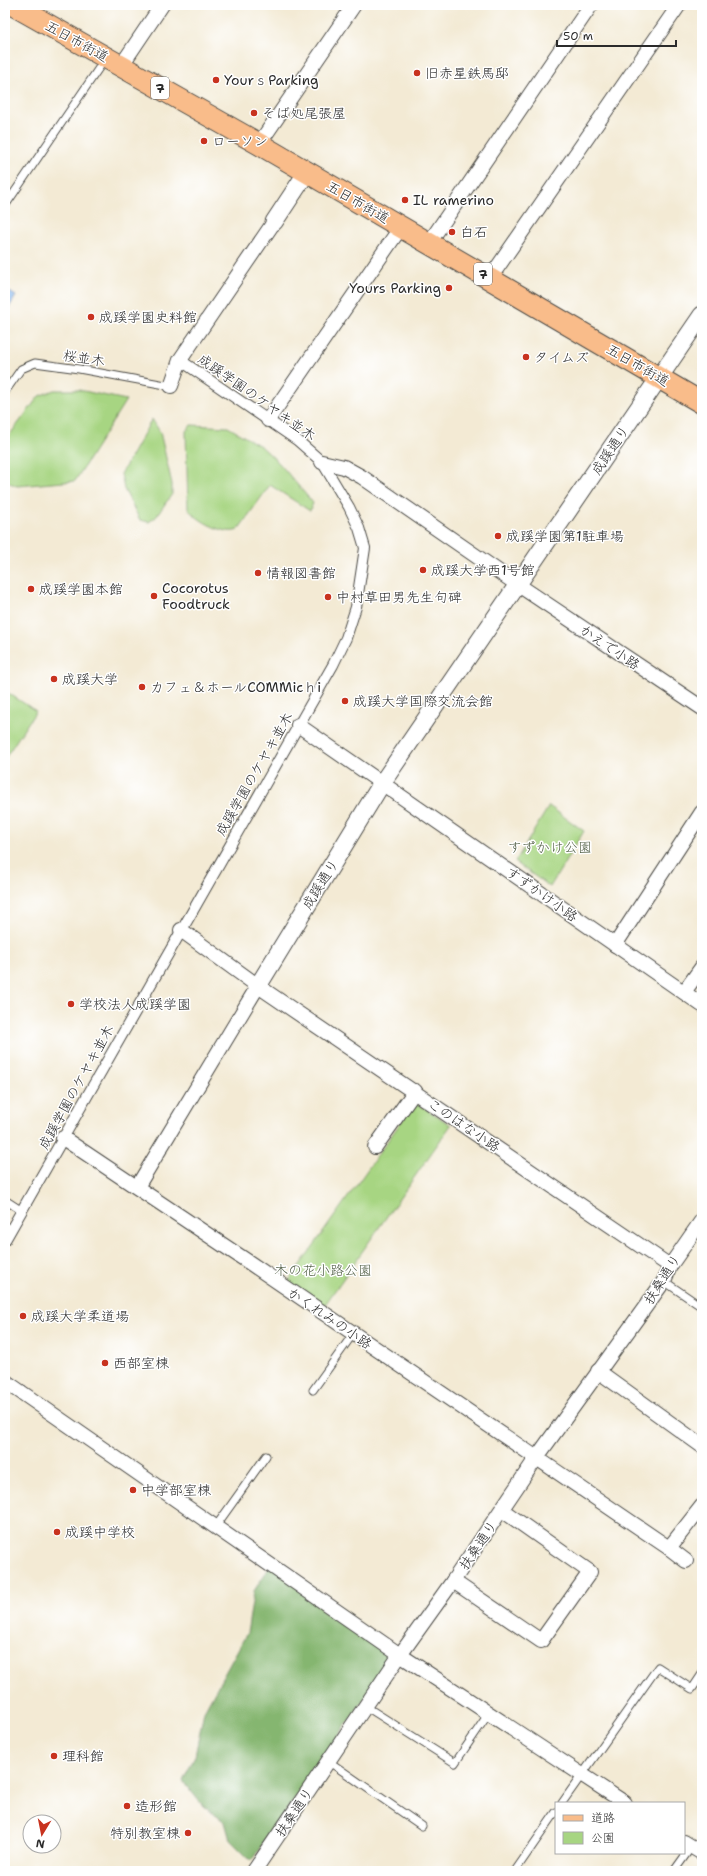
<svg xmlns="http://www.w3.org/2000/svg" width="707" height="1876" font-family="'Shantell Sans','Klee One',sans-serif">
  <rect width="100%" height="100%" fill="#fff"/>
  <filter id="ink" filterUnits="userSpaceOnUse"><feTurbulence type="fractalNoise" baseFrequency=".025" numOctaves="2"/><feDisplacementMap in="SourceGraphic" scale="8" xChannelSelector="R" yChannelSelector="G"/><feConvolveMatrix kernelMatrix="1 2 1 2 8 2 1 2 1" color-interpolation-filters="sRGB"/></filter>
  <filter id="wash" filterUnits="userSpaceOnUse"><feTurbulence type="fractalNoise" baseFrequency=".012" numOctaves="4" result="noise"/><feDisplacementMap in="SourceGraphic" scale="16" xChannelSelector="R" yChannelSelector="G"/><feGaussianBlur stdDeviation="0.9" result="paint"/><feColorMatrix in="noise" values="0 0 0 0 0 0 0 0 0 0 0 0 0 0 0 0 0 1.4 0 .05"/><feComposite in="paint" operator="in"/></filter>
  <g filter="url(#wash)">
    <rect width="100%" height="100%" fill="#f3ead4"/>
    <g fill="#a7d582" stroke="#698056">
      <polygon points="54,390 79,390 126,400 75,481 17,486 5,481 5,441 39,396"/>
      <polygon points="152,419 160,432 172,484 172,494 156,517 149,522 140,520 124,489 121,474"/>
      <path d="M191 425 228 427 262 447 279 463 313 503 310 511 270 485 238 530C224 536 197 520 188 509L186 431Z"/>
      <polygon points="5,691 36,711 5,758"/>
      <polygon points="549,806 584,831 550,887 515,862"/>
      <polygon points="415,1102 451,1125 324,1306 288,1282"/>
    </g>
    <polygon fill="#85b670" stroke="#58704e" points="272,1563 395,1655 251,1861 230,1840 225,1822 203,1806 183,1781 195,1756 204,1711 247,1633 254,1591"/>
    <polygon fill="#7fb3ed" stroke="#556f8c" points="5,289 16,296 5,314"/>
  </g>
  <g filter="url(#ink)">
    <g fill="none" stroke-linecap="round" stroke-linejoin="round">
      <defs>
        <g id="service">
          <polyline points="5,206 105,59"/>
          <polyline points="5,392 21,369 35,363 79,369 171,386"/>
          <polyline points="5,1200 22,1211"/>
          <polyline points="664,1281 702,1307"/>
          <polyline points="313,1390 353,1334"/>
          <polyline points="216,1526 266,1456"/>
          <polyline points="365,1706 455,1763 489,1713"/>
          <polyline points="328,1761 422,1826"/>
          <polyline points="562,1803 658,1667 692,1689 702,1674"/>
          <polyline points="515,1871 556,1812"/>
          <polyline points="674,1871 692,1846"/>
        </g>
        <polyline id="pedestrian" points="5,1240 333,665 346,638 356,607 365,548 359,528 349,507 322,462 297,440 180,360"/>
        <g id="minor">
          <polyline points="121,66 162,5"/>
          <polyline points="259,144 354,5"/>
          <polyline points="429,243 591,5"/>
          <polyline points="490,278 679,5"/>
          <polyline points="171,386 180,360 274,222"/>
          <polyline points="268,420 401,227"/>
          <polyline points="322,462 344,467 362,477 505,576 702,708"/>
          <polyline points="298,725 702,1005"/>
          <polyline points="181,930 258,986 670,1266"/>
          <polyline points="615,945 702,812"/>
          <polyline points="684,992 702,967"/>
          <polyline points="63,1138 250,1263 669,1548 686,1561"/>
          <polyline points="375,1147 415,1091"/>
          <polyline points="137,1187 258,986"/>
          <polyline points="598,1371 702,1446"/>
          <polyline points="5,1381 400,1655 625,1803"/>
          <polyline points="669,1548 702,1506"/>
          <polyline points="453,1581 541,1641 590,1572 502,1510"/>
          <polyline points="684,1842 702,1853"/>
          <polyline points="254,1871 400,1655 453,1581 537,1457 664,1281 670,1266 702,1220"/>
        </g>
        <g id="tertiary">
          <polyline points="274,222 307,172"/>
          <polyline points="258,986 382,783 702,315"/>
        </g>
        <polyline id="primary" points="13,5 259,144 702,403"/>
      </defs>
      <use href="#service" stroke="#494844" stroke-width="9"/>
      <use href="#pedestrian" stroke="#494844" stroke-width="12"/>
      <use href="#minor" stroke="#494844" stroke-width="16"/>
      <use href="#tertiary" stroke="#494844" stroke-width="19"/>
      <use href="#primary" stroke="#494844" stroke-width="23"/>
      <use href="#service" stroke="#fff" stroke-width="7"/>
      <use href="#pedestrian" stroke="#fff" stroke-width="10"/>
      <use href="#minor" stroke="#fff" stroke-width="14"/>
      <use href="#tertiary" stroke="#fff" stroke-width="17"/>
      <use href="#primary" stroke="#f9bc8a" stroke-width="21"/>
    </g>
  </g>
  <g fill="#c8321e" stroke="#fff" stroke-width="1.5">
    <circle cx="417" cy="73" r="4"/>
    <circle cx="216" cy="80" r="4"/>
    <circle cx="254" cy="113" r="4"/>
    <circle cx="204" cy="141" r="4"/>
    <circle cx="405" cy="200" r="4"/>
    <circle cx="452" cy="232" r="4"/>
    <circle cx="449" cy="288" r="4"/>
    <circle cx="91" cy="317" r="4"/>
    <circle cx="526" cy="357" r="4"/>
    <circle cx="498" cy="536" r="4"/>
    <circle cx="423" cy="570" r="4"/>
    <circle cx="258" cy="573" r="4"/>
    <circle cx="31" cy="589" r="4"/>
    <circle cx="154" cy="596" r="4"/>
    <circle cx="328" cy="597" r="4"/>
    <circle cx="54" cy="679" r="4"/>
    <circle cx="142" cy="687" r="4"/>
    <circle cx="345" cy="701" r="4"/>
    <circle cx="71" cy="1004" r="4"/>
    <circle cx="23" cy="1316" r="4"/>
    <circle cx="105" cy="1363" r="4"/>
    <circle cx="133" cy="1490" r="4"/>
    <circle cx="57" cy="1532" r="4"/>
    <circle cx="54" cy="1756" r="4"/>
    <circle cx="127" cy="1806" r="4"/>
    <circle cx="188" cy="1833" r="4"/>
  </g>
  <g text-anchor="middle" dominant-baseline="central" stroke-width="3" stroke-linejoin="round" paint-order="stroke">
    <g fill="#fff" stroke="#6b6b6b" stroke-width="1">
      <rect x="151" y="77" width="18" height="22" rx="3"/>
      <rect x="474" y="263" width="18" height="22" rx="3"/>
    </g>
    <g font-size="13" font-weight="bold" fill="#2b2b2b">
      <text x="160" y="88">7</text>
      <text x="483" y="274">7</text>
    </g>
    <g font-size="14" fill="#2b2b2b" stroke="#fff">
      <text transform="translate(77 41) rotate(29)">五日市街道</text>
      <text transform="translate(358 202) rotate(30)">五日市街道</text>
      <text transform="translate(84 358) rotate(9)">桜並木</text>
      <text transform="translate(638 365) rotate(30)">五日市街道</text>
      <text transform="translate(257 397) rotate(35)">成蹊学園のケヤキ並木</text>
      <text transform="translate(610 450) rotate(-56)">成蹊通り</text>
      <text transform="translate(610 647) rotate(34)">かえで小路</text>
      <text transform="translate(254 774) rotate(-60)">成蹊学園のケヤキ並木</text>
      <text transform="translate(320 884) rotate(-58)">成蹊通り</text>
      <text transform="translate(542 894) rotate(35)">すずかけ小路</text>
      <text transform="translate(76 1087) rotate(-61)">成蹊学園のケヤキ並木</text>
      <text transform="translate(464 1125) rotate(34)">このはな小路</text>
      <text transform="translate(662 1279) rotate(-58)">扶桑通り</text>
      <text transform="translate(330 1318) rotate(34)">かくれみの小路</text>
      <text transform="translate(478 1545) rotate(-56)">扶桑通り</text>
      <text transform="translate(294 1812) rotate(-56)">扶桑通り</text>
    </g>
    <g font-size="14" fill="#2b2b2b" stroke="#fff" text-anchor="start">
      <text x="425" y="73">旧赤星鉄馬邸</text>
      <text x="224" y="80">YourｓParking</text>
      <text x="262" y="113">そば処尾張屋</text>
      <text x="212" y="141">ローソン</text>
      <text x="413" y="200">IL ramerino</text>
      <text x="460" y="232">白石</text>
      <text x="441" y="288" text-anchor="end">Yours Parking</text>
      <text x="99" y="317">成蹊学園史料館</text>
      <text x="534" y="357">タイムズ</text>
      <text x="506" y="536">成蹊学園第1駐車場</text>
      <text x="431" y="570">成蹊大学西1号館</text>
      <text x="266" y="573">情報図書館</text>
      <text x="162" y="588">Cocorotus<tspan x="162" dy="16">Foodtruck</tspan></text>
      <text x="39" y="589">成蹊学園本館</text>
      <text x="336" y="597">中村草田男先生句碑</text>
      <text x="62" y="679">成蹊大学</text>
      <text x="150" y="687">カフェ＆ホールCOMMicｈi</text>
      <text x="353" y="701">成蹊大学国際交流会館</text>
      <text x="79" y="1004">学校法人成蹊学園</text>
      <text x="31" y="1316">成蹊大学柔道場</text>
      <text x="113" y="1363">西部室棟</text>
      <text x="141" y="1490">中学部室棟</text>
      <text x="65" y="1532">成蹊中学校</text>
      <text x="62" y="1756">理科館</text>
      <text x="135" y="1806">造形館</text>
      <text x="180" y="1833" text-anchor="end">特別教室棟</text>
    </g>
    <g font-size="14" fill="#505e45" stroke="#fff">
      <text x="550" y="847">すずかけ公園</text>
      <text x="323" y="1270">木の花小路公園</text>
    </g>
  </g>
  <rect width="707" height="1876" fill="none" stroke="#fff" stroke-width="20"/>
  <rect x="555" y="1802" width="130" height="52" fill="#ffffff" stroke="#aaaaaa"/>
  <rect x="563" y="1815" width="20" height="6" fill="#f9bc8a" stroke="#aaaaaa"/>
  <text x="591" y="1822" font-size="12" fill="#2b2b2b">道路</text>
  <rect x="563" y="1832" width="20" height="12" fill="#a7d582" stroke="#aaaaaa"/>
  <text x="591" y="1842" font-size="12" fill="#2b2b2b">公園</text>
  <g transform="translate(42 1834) rotate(190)"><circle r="19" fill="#ffffff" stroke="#aaaaaa"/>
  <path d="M0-3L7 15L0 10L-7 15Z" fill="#c8321e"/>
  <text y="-6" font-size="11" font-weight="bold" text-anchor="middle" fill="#2b2b2b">N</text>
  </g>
  <path d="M557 40v6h119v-6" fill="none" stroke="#2b2b2b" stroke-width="2"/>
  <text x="563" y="40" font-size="12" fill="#2b2b2b" stroke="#ffffff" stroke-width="3" paint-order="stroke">50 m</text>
</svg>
